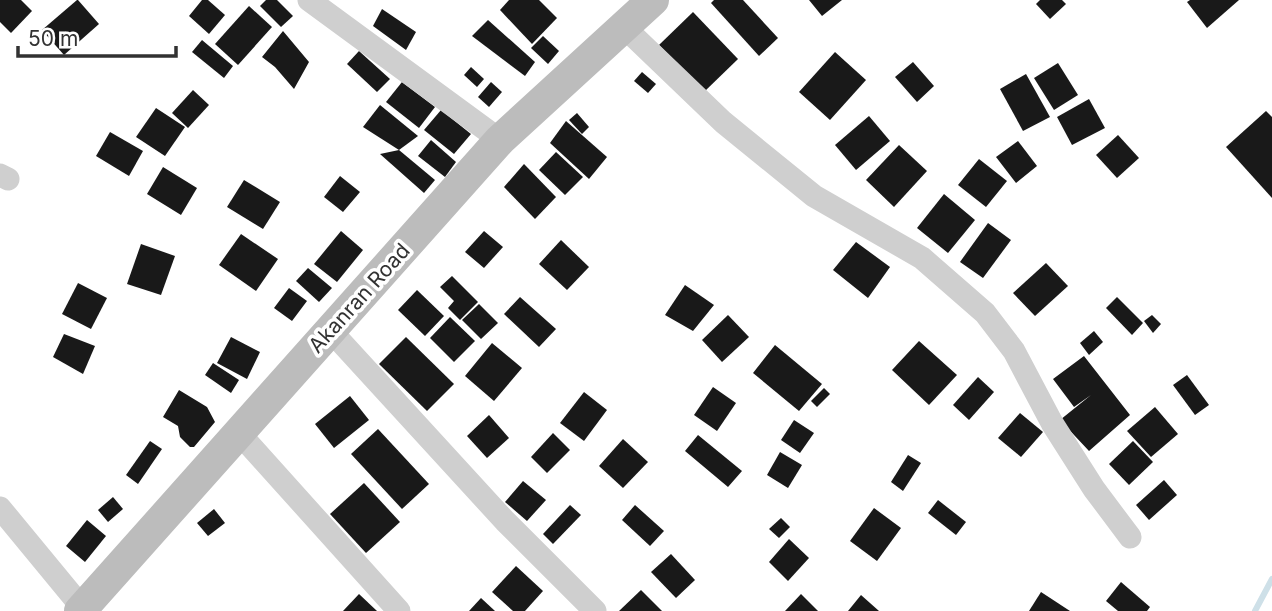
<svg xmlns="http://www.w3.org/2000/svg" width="1272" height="611" font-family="Inter,sans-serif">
  <rect width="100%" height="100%" fill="#fff"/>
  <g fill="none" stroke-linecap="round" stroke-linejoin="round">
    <polyline stroke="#cee0e8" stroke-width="6" points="1255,611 1272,579"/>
  </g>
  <g fill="#191919">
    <polygon points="0,0 21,0 32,11 11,33 0,22"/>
    <polygon points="77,0 78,0 99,24 64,55 42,30"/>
    <polygon points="202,0 208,0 225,15 209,34 189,16"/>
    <polygon points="266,0 277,0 293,16 281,27 260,6"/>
    <polygon points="509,0 539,0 557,18 532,44 500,10"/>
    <polygon points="714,0 743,0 778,38 759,56 711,3"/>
    <polygon points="809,0 842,0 822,16"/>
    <polygon points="1040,0 1062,0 1066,4 1050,19 1036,4"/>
    <polygon points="1190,0 1239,0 1207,28 1187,2"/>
    <polygon points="249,6 272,27 238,65 215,44"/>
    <polygon points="382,9 416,32 406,50 373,26"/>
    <polygon points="693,12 738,59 704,92 659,45"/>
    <polygon points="488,20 535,62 525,76 472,36"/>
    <polygon points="283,31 309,62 294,89 275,67 262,57"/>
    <polygon points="543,36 559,51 548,64 531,48"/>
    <polygon points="202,40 233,66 224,78 192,52"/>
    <polygon points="359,51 390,79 377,92 347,64"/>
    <polygon points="835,52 866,80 830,120 799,92"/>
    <polygon points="913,62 934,86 917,102 895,77"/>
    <polygon points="1058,63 1078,95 1054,110 1034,78"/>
    <polygon points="471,67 484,79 477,87 464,75"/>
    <polygon points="642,72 656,84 648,93 634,81"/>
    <polygon points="1026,74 1050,117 1023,131 1000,89"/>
    <polygon points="402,82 435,107 419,128 386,102"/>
    <polygon points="491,82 502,92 489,107 478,97"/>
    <polygon points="193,90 209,105 188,128 172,113"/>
    <polygon points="1089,99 1105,128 1072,145 1057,117"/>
    <polygon points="380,105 418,136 399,150 363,127"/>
    <polygon points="156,108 185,127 165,156 136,137"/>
    <polygon points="441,110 471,134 454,154 424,130"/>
    <polygon points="1266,111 1272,117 1272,198 1226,147"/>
    <polygon points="577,113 589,127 582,134 569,120"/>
    <polygon points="869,116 890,141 856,170 835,145"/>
    <polygon points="566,121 607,157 589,179 550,143"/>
    <polygon points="110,132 143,151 129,176 96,156"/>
    <polygon points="1118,135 1139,158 1117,178 1096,155"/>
    <polygon points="431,140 456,162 445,177 418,156"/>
    <polygon points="1018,141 1037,166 1016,183 996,157"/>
    <polygon points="899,145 927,171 894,207 866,180"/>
    <polygon points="399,150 435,180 424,193 380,154"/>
    <polygon points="556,152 583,177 565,195 539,170"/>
    <polygon points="979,159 1007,181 986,207 958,185"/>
    <polygon points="524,164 556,197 535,219 504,187"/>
    <polygon points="163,167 197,188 181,215 147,194"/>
    <polygon points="340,176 360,192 343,212 324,197"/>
    <polygon points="244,180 280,202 263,229 227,207"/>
    <polygon points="944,194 975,220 948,253 917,228"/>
    <polygon points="988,223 1011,240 983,278 960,262"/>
    <polygon points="341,231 363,250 337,282 314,264"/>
    <polygon points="484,231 503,247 484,268 465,252"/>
    <polygon points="241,234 278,259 256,291 219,265"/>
    <polygon points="561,240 589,267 567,290 539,264"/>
    <polygon points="856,242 890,267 868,298 833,270"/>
    <polygon points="141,244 175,256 161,295 127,284"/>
    <polygon points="1046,263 1068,286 1035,316 1013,293"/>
    <polygon points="308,268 332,288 319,302 296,281"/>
    <polygon points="452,276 478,302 460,320 448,308 454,301 440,287"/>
    <polygon points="78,283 107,298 91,329 62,314"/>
    <polygon points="685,285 714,305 693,331 665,315"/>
    <polygon points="289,288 307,301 292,321 274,308"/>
    <polygon points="417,290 444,316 425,336 398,310"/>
    <polygon points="520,297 556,329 539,347 504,314"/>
    <polygon points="1117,297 1143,323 1132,335 1106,308"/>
    <polygon points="479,304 498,323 481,339 462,320"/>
    <polygon points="728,315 749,337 722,362 702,340"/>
    <polygon points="1152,315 1161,324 1153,333 1144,321"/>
    <polygon points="450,317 475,341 454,362 430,338"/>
    <polygon points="1094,331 1103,342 1089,355 1080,343"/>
    <polygon points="64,334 95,346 83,374 53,357"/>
    <polygon points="231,337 260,352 247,379 217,363"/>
    <polygon points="406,337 454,384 427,411 379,364"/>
    <polygon points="919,341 957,375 929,405 892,370"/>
    <polygon points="492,343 522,368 494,401 465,376"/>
    <polygon points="775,345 822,384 799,411 753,373"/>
    <polygon points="1084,356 1130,415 1089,451 1060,420 1091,395 1074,407 1053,379"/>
    <polygon points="213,363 239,380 231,393 205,375"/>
    <polygon points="1187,375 1209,405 1195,415 1173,385"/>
    <polygon points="978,377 994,392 969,420 953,405"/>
    <polygon points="713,387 736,403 717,431 694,415"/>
    <polygon points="824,388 830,394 817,407 811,401"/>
    <polygon points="179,390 207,407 215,422 194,447 190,447 180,437 178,426 163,417"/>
    <polygon points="584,392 607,410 584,441 560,423"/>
    <polygon points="350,396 369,420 334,448 315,424"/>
    <polygon points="1155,407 1178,434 1151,457 1127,431"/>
    <polygon points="1020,413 1043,432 1021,457 998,438"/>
    <polygon points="489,415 509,438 487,458 467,436"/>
    <polygon points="794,420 814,433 800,453 781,440"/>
    <polygon points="378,429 429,484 402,509 351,454"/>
    <polygon points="553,433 570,450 547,473 531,457"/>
    <polygon points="698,435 742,471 728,487 685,451"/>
    <polygon points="623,439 648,462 623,488 599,466"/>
    <polygon points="150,441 162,449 138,484 126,475"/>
    <polygon points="1133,441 1153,462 1129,485 1109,464"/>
    <polygon points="780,452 802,465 788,488 767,475"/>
    <polygon points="908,455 921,463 903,491 891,482"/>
    <polygon points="1164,480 1177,495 1149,520 1136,505"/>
    <polygon points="523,481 546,500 527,521 505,502"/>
    <polygon points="364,483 400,522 366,553 330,514"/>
    <polygon points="113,497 123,509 108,522 98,510"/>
    <polygon points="938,500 966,522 956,535 928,513"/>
    <polygon points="570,505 581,515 553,544 543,534"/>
    <polygon points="635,505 664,531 650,546 622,520"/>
    <polygon points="874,508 901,528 877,561 850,541"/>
    <polygon points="214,509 225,523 208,536 197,523"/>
    <polygon points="781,518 790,527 779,538 769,529"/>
    <polygon points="87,520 106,536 85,562 66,546"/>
    <polygon points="789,539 809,558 788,581 769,562"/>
    <polygon points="671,554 695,580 676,598 651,572"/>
    <polygon points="516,566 543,591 525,611 513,611 492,592"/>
    <polygon points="1121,582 1150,607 1147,611 1118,611 1106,601"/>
    <polygon points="641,590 662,611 619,611"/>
    <polygon points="1041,592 1070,611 1029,611"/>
    <polygon points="359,594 377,611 343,611"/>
    <polygon points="801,594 818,611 785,611"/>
    <polygon points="861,595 879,611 848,611"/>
    <polygon points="481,598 495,611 469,611"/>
  </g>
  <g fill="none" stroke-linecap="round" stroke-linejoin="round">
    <g stroke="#cfcfcf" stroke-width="23">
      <polyline points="309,0 500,140"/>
      <polyline points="624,27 723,122 814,196 922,258 985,313 1014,351 1052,423 1094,489 1130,537"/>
      <polyline points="0,175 8,179"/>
      <polyline points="330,330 505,521 595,611"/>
      <polyline points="238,432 399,611"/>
      <polyline points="0,508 85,611"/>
    </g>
    <polyline stroke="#bcbcbc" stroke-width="32" points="80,611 500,140 653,0"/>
  </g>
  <g text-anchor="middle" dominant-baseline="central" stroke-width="7" stroke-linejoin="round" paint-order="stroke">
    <g font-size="21" fill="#323232" stroke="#fff">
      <text transform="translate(359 298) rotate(-48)">Akanran Road</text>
    </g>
  </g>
  <path d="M18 46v10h158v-10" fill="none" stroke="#323232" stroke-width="3.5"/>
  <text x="28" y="46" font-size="21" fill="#323232" stroke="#ffffff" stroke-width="5" paint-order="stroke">50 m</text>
</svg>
